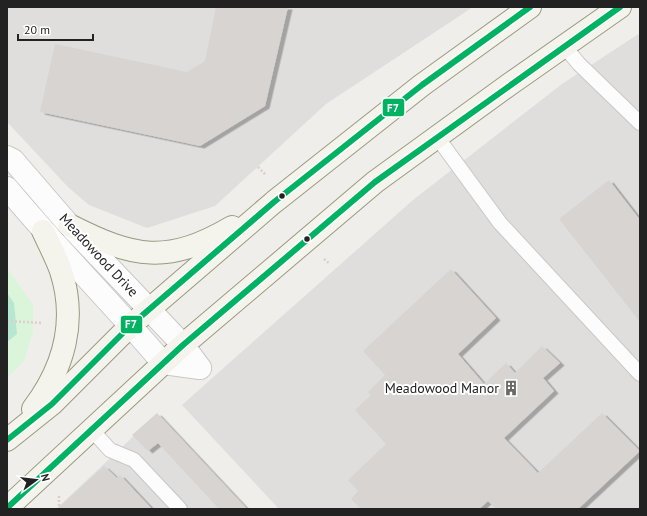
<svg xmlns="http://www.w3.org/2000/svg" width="647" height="516" font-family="'PT Sans',sans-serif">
  <defs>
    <filter id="shadow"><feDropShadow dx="4.5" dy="2.5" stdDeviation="0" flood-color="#0004"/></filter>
  </defs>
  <rect width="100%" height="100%" fill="#f0eeeb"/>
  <g fill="#dfdedc">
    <polygon points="7,7 473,7 326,104 215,206 147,228 89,205 68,187 7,122"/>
    <polygon points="640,33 640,509 279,509 182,405 413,200 562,84"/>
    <polygon points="154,417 240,509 56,509"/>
  </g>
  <polygon fill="#daf5da" points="7,268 33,305 33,332 24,361 7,378"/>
  <polygon fill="#b7e6d2" points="7,293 14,303 17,334 7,342"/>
  <g fill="#d7d4d2" filter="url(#shadow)">
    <polygon points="216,7 288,7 265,106 200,146 40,112 55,44 187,72 205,61"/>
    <polygon points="609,180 640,220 640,322 559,219"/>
    <polygon points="451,269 496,318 458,354 484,384 506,363 515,373 542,346 560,363 543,378 554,391 504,438 538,473 602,413 640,451 578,509 496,509 488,501 479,509 361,509 351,499 358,491 348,480 386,444 355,410 371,395 368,392 385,375 363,351"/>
    <polygon points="157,413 247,509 219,509 158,443 148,451 132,435"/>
    <polygon points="104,466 117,478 120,475 152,509 57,509"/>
  </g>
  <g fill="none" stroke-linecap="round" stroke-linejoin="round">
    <defs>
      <g id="service">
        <polyline points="564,46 579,64 640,123"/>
        <polyline points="437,137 500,223 640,374"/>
        <polyline points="91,429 110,450 134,460 180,509"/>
      </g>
      <g id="tertiary">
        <polyline points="7,157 13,160 69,225 183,345 200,368"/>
        <path d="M7 188C57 248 112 303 163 363L200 368"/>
      </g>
      <g id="secondary">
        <path d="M69 225C134 258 167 265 232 227"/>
        <path d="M33 409C64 368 77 321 61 271 56 257 49 244 43 231"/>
        <polyline points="7,440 52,404 131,325 274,202 422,85 530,7"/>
        <polyline points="7,508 183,345 375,182 510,84 620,7"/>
      </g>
    </defs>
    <use href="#service" stroke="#c9c8c7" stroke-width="16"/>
    <use href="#tertiary" stroke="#c9c8c7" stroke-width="24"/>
    <use href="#secondary" stroke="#999a82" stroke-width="24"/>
    <g stroke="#dccecd" stroke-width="2.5" stroke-dasharray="2 2" stroke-linecap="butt">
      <polyline points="258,167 266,175"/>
      <polyline points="324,259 330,264"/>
      <polyline points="7,321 43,323"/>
      <polyline points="59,496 59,509"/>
    </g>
    <use href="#service" stroke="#fdfcfc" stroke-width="14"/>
    <use href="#tertiary" stroke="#fdfcfc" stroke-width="22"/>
    <use href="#secondary" stroke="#f4f4ed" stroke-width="22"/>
    <defs>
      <g id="bus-1">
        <polyline points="7,440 52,404 131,325 274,202 422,85 530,7"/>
        <polyline points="7,508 183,345 375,182 620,7"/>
      </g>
    </defs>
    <use href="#bus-1" stroke="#fff" stroke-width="9"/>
    <use href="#bus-1" stroke="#00b262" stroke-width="6"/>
  </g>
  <defs>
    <symbol id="building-bare" viewBox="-9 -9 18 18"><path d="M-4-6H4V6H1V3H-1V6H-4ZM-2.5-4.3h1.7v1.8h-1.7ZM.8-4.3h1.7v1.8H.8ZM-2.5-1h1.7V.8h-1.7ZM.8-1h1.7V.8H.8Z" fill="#6a6968" stroke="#fff" stroke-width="2.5" paint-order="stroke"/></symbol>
  </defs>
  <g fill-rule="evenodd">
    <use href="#building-bare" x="500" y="377" width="22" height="22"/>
  </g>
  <g fill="#222" stroke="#fff" stroke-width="1.5">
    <circle cx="282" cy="196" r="3.5"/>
    <circle cx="307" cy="239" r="3.5"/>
  </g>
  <g text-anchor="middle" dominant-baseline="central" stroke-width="4" stroke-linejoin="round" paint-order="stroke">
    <g font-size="14" fill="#222" stroke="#fff">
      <text transform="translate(99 255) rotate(47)">Meadowood Drive</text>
    </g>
    <g font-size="14" fill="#222" stroke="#fff" text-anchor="end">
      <text x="499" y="388">Meadowood Manor</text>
    </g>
  </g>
  <g stroke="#fff" stroke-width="1.5">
    <rect x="382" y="98" width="23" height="19" rx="4" fill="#00b262"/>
    <rect x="120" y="315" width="23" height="19" rx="4" fill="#00b262"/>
  </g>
  <g font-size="11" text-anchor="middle" font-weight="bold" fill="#fff">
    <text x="393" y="112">F7</text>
    <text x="131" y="328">F7</text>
  </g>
  <rect width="647" height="516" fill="none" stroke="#222222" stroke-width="16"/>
  <g transform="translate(36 480) rotate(75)" stroke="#ffffff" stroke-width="3" paint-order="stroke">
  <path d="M0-3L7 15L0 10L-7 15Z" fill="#222222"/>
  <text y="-6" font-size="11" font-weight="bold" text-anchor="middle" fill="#222222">N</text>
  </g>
  <path d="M18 34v6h75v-6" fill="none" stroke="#222222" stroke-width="2"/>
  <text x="24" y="34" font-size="12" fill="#222222" stroke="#ffffff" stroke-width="3" paint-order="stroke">20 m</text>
</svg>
